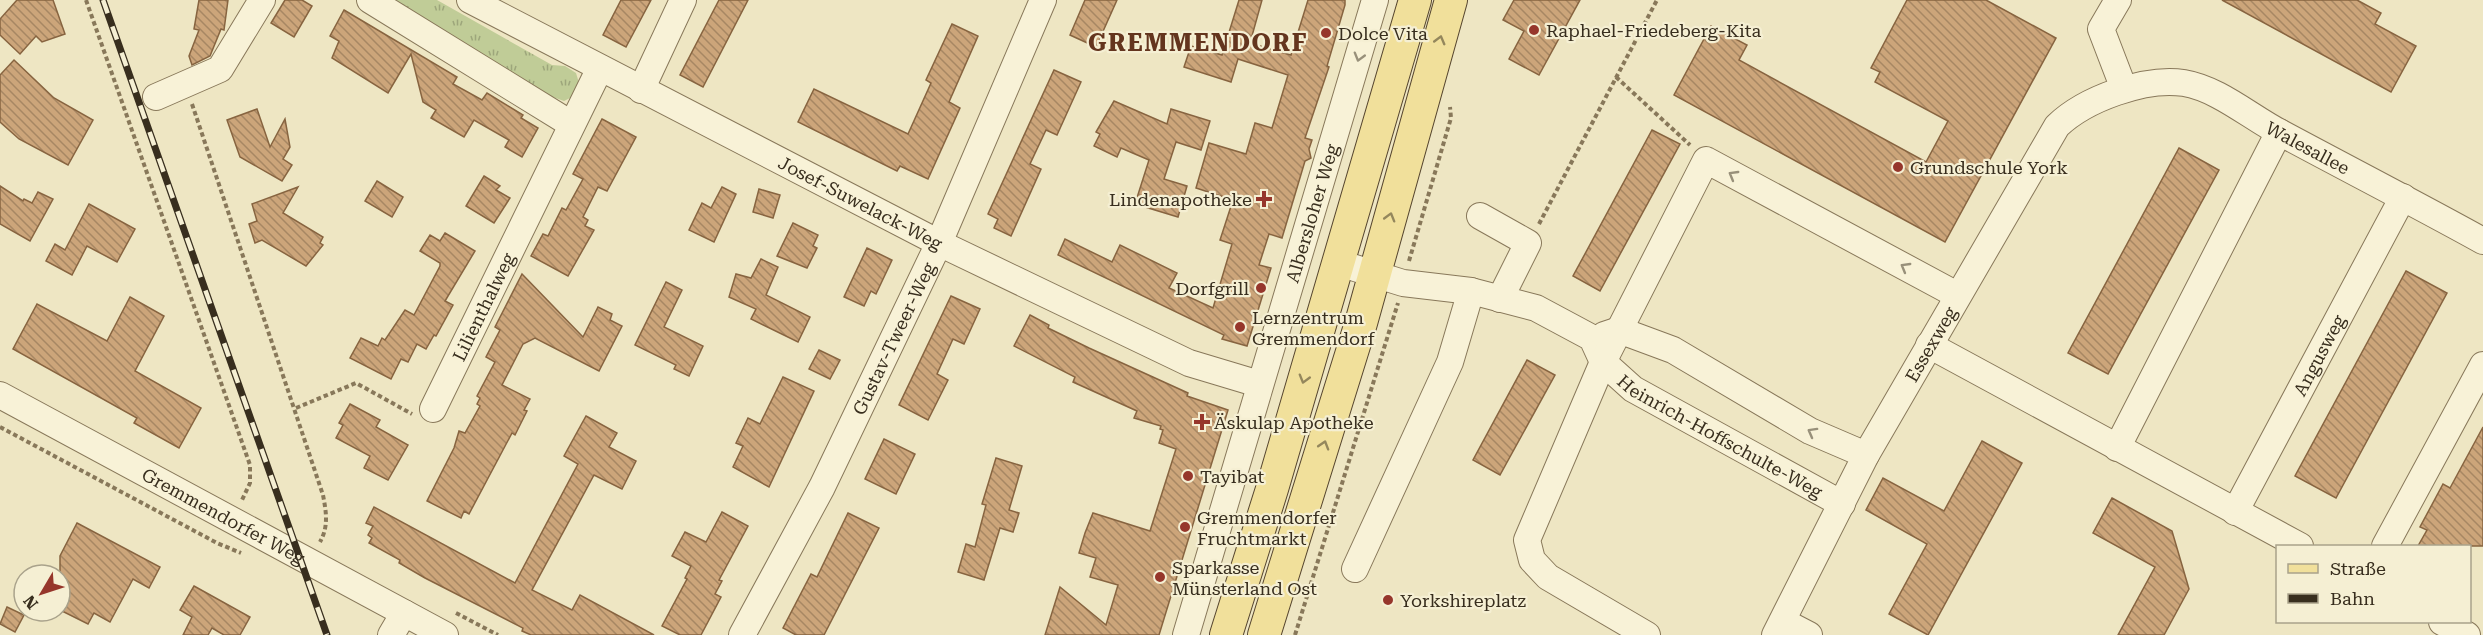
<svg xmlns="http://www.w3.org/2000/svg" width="2483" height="635" font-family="'Roboto Serif',serif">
  <defs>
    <pattern id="grass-tufts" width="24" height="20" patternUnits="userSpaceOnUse" patternTransform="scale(1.5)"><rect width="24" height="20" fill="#c0cc97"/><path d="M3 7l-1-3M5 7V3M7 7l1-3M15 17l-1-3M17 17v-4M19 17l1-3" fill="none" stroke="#9da67b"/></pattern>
    <pattern id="building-back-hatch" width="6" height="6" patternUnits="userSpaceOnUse" patternTransform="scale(1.5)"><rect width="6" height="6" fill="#cca57a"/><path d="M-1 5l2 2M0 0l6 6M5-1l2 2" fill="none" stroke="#a78763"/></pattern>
  </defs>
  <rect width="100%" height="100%" fill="#eee6c3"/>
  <polygon fill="url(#grass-tufts)" points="390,0 437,0 552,65 565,66 576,73 580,86 574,96 564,101 547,95"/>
  <g fill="url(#building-back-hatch)" stroke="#876440" stroke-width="1.5">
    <polygon points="17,0 53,0 65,34 42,42 36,36 20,54 0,35 0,19"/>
    <polygon points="199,0 228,0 224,30 221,29 210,56 192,65 189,56 199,30 194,29"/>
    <polygon points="285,0 302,0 312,6 294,37 271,23"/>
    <polygon points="621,0 651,0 626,47 603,35"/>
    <polygon points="719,0 748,0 703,87 680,75"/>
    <polygon points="1085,0 1117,0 1096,47 1070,35"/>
    <polygon points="1239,0 1262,0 1250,43 1291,55 1308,0 1345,0 1345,5 1327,66 1329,67 1305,138 1312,140 1309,149 1311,158 1305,161 1282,238 1269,234 1259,265 1271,268 1247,346 1222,339 1224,335 1058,255 1065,239 1112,262 1120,245 1177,273 1169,288 1213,308 1232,244 1220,240 1233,200 1196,188 1209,143 1246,154 1255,123 1272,128 1288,75 1238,59 1231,82 1184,67 1191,46 1222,55"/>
    <polygon points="1514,0 1580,0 1539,75 1509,59 1524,31 1503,20"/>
    <polygon points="1907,0 1986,0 2056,38 1945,242 1674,95 1711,26 1747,45 1739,60 1926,162 1948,121 1875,82 1880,72 1871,68"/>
    <polygon points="2222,0 2357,0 2381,13 2375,24 2416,46 2391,92"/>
    <polygon points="344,10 457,77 453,84 482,100 487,93 523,115 521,118 538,128 522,157 505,147 509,140 474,120 464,137 431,118 436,110 423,102 411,54 388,93 332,58 339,41 330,36"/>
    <polygon points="952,24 978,36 949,102 960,108 928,179 900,166 897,171 798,122 814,89 908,134 931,83 926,80"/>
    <polygon points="14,60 54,98 93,120 68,165 19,139 0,122 0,75"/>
    <polygon points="1054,70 1081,82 1057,135 1046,130 1030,164 1041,169 1011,236 994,228 998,219 988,214"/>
    <polygon points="1114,101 1167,124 1171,109 1210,121 1201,150 1176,142 1164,179 1187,186 1178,217 1135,204 1149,160 1121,148 1117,157 1094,146 1100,134 1096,132"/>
    <polygon points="257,109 270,147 285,119 290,147 283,159 292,165 282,181 240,157 227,120"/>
    <polygon points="602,119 636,137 607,191 598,187 583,217 588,220 585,226 594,230 568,276 531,256 543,234 548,236 562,208 566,210 583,179 573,174"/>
    <polygon points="1652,130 1680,144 1600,291 1573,276"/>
    <polygon points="2179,148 2219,170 2108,374 2068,353"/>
    <polygon points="484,176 500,186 496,190 510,198 494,223 466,206"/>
    <polygon points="377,181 403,197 392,217 365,201"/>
    <polygon points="0,186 23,201 24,199 32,203 38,192 53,199 30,241 0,224"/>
    <polygon points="298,187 283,213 323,237 320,243 323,245 306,266 262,240 255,243 249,224 257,221 252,204"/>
    <polygon points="722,187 736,194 714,242 689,230 702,203 711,208"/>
    <polygon points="759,189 780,195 773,218 753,212"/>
    <polygon points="89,204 135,229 117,262 87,246 72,275 46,261 55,244 65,250"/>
    <polygon points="793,223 818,235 813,246 817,248 807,268 777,256"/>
    <polygon points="445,233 475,251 445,301 453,305 436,336 434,335 426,349 417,344 408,362 401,359 391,379 350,358 361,338 378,346 382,338 385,340 405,310 414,315 440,266 440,263 420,251 430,235 440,241"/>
    <polygon points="867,248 892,260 876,294 871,291 864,306 844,297"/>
    <polygon points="761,259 778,267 766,295 810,317 798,342 751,319 756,309 729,297 736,274 751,278"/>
    <polygon points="2406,271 2447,293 2336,498 2295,476"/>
    <polygon points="522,274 583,337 598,307 612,314 610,320 622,326 599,371 535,338 523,344 502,385 530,399 524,410 527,411 515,435 512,433 469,514 464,511 461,518 427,501 454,448 459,431 465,433 480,406 477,404 480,398 477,396 495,362 486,357 500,330 495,327"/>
    <polygon points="666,282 682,290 664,327 703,346 689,376 674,369 676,365 635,345"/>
    <polygon points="951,296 980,309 964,344 953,339 937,374 948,380 928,420 899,405"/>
    <polygon points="130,297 164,316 135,371 201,408 179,448 134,423 137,418 13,349 37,304 107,341"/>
    <polygon points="1030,315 1049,325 1048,328 1089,348 1188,393 1187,396 1228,410 1159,635 1045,635 1060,587 1106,625 1118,585 1090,577 1096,558 1079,553 1085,533 1093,513 1150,531 1176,449 1159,443 1163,430 1160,429 1161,426 1134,418 1137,411 1073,382 1075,377 1014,346"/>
    <polygon points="819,350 840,360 830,379 809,369"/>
    <polygon points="1527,360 1555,375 1500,475 1473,460"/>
    <polygon points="783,377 814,391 769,487 733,467 743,446 736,443 748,418 760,424"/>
    <polygon points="350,404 380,420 376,427 408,445 388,480 364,468 370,456 336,438 343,425 339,423"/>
    <polygon points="586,416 617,433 609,447 636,461 622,489 594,475 532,590 572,610 580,595 654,635 531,635 522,631 523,628 425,578 399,563 400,560 369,543 372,538 368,535 373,526 366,523 374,507 515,583 578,464 564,456"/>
    <polygon points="2483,427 2483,546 2418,546 2427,530 2420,527 2443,484 2450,488"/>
    <polygon points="884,439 915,454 896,494 865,479"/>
    <polygon points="1982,441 2022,463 1928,635 1889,614 1927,544 1866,510 1883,478 1944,511"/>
    <polygon points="996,458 1022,466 1009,510 1019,513 1013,532 1000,528 984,580 958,572 966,544 975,547 986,505 982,504"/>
    <polygon points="2112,498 2172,531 2189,589 2164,635 2118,635 2155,567 2093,533"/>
    <polygon points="722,512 748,526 719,580 722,581 715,594 721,597 701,635 680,635 662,626 687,579 685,578 691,566 672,556 685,532 706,542"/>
    <polygon points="848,513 879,528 824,635 796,635 783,628 811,574 817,577"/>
    <polygon points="77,523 160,567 149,588 133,579 110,622 94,613 88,624 60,610 60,556"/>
    <polygon points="194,586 250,617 240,635 224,635 212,628 208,635 183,635 192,617 180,610"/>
    <polygon points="7,607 24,615 15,632 0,624"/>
  </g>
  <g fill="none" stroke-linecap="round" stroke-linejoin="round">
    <defs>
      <g id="minor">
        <polyline points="370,0 571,124"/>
        <path id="s1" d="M470 0 939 243 1189 363 1259 384"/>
        <polyline points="2118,0 2101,29 2124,89"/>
        <polyline points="641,90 683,0"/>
        <polyline points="156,97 220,69 262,0"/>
        <polyline points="1480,216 1528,243 1500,299"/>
        <path id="s2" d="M1339 263 1403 283 1471 291 1536 308 1592 338 1603 362 1633 389 1842 504"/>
        <polyline points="1604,335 1619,330 1673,350 1810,431 1866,455"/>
        <polyline points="1929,345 2300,546"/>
        <path id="s3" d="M0 395 445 635"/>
        <path id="s4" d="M433 409 600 68"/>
        <polyline points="2117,448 2279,132"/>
        <path id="s5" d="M2235 512 2403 197"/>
        <polyline points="2385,546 2483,365"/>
        <polyline points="1355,569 1450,362 1471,291"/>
        <polyline points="1784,622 1809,635"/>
        <polyline points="2442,622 2467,635"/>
        <polyline points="391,635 404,613"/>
        <path id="s6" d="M742 635 822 487 939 243 1043 0"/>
        <path id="s7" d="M1186 635 1375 0"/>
        <polyline points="1647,635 1548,577 1532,560 1527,540 1603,362 1706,160 1957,295"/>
        <path id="s8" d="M1775 635 1866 455 2057 126C2085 99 2145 77 2184 83 2219 89 2250 117 2281 133 2348 169 2416 204 2483 241"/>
      </g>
      <g id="major">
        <polyline points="1226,635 1272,489 1415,0"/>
        <polyline points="1264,635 1361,323 1451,0"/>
      </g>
    </defs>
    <use href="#minor" stroke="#88785a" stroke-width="28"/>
    <use href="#major" stroke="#56452e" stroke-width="34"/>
    <g stroke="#88785a" stroke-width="4" stroke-dasharray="4.5 3" stroke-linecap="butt">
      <polyline points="86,0 250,465 250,483 242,500"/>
      <polyline points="1616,77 1690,145"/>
      <path d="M192 104 323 495C326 511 329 526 320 542"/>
      <polyline points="1539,224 1657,0"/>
      <polyline points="1409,261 1451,118 1450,107"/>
      <polyline points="296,408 356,383 412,414"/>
      <polyline points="0,427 217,543 241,553"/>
      <polyline points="456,613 498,635"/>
      <polyline points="1295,635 1398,303"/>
    </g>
    <use href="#minor" stroke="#f8f2d7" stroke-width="26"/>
    <use href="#major" stroke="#f1e09b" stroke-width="32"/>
    <defs>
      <polyline id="rail" points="103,0 327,635"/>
    </defs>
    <use href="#rail" stroke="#382e1e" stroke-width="7"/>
    <use href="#rail" stroke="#f5efd3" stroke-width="4.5" stroke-dasharray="14" stroke-linecap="butt"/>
  </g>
  <defs><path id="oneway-chevron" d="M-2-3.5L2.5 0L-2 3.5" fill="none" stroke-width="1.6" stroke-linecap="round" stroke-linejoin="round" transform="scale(1.5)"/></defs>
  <g stroke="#94875c">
    <use href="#oneway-chevron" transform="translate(1440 40) rotate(-75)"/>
    <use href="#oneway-chevron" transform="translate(1390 217) rotate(-74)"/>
    <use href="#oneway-chevron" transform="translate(1304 379) rotate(106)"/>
    <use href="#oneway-chevron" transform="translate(1324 445) rotate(-73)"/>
  </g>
  <g stroke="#98907a">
    <use href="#oneway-chevron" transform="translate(1359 57) rotate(106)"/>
    <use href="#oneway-chevron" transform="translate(1733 175) rotate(-150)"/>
    <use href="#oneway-chevron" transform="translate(1905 267) rotate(-150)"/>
    <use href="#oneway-chevron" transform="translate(1812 432) rotate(-151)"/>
  </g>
  <g fill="#96362b" stroke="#f5efd3" stroke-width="2">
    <circle cx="1534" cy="30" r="6"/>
    <circle cx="1326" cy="33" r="6"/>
    <circle cx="1898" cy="167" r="6"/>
    <path d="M1261 190h6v6h6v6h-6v6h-6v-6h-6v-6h6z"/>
    <circle cx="1261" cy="288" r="6"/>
    <circle cx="1240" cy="327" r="6"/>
    <path d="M1199 413h6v6h6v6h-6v6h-6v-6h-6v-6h6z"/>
    <circle cx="1188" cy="476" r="6"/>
    <circle cx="1185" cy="527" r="6"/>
    <circle cx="1160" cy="577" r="6"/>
    <circle cx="1388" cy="600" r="6"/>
  </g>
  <g text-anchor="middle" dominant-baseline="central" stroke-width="4.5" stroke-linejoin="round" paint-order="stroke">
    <g font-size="18" fill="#382e1e" stroke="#f5efd3" text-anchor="start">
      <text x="1546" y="30">Raphael-Friedeberg-Kita</text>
      <text x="1338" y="33">Dolce Vita</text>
      <text x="1910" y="167">Grundschule York</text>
      <text x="1252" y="199" text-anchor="end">Lindenapotheke</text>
      <text x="1249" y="288" text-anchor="end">Dorfgrill</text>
      <text x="1252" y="317">Lernzentrum<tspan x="1252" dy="21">Gremmendorf</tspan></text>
      <text x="1214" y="422">Äskulap Apotheke</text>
      <text x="1200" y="476">Tayibat</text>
      <text x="1197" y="517">Gremmendorfer<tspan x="1197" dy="21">Fruchtmarkt</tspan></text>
      <text x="1172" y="567">Sparkasse<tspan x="1172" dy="21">Münsterland Ost</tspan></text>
      <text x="1400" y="600">Yorkshireplatz</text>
    </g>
    <g font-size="18" fill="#382e1e" stroke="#f5efd3">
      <text stroke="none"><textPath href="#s8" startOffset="860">Walesallee</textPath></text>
      <text stroke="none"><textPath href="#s1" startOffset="440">Josef-Suwelack-Weg</textPath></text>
      <text stroke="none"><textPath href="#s7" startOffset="440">Albersloher Weg</textPath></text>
      <text stroke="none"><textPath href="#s4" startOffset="114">Lilienthalweg</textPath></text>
      <text stroke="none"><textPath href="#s6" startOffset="333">Gustav-Tweer-Weg</textPath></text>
      <text stroke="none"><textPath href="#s8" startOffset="330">Essexweg</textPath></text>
      <text stroke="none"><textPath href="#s5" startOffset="178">Angusweg</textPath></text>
      <text stroke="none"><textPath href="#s2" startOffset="432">Heinrich-Hoffschulte-Weg</textPath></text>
      <text stroke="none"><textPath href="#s3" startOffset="254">Gremmendorfer Weg</textPath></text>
    </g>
    <g font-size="24" font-weight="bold" letter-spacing="1.5" fill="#64351e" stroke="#f5efd3">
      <text x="1198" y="43">GREMMENDORF</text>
    </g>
  </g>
  <rect x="2276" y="545" width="195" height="78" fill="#f5efd3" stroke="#a9a28b" stroke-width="1.5"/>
  <rect x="2288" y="564" width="30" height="9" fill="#f1e09b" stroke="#a9a28b" stroke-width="1.5"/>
  <text x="2330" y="575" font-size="18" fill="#382e1e">Straße</text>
  <rect x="2288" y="594" width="30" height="9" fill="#382e1e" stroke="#a9a28b" stroke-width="1.5"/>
  <text x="2330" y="605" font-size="18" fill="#382e1e">Bahn</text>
  <g transform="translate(42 593) rotate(231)"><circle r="28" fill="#f5efd3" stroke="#a9a28b" stroke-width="1.5"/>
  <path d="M0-4.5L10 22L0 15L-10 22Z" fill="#96362b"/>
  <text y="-9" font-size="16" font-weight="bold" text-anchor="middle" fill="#382e1e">N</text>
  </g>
</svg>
